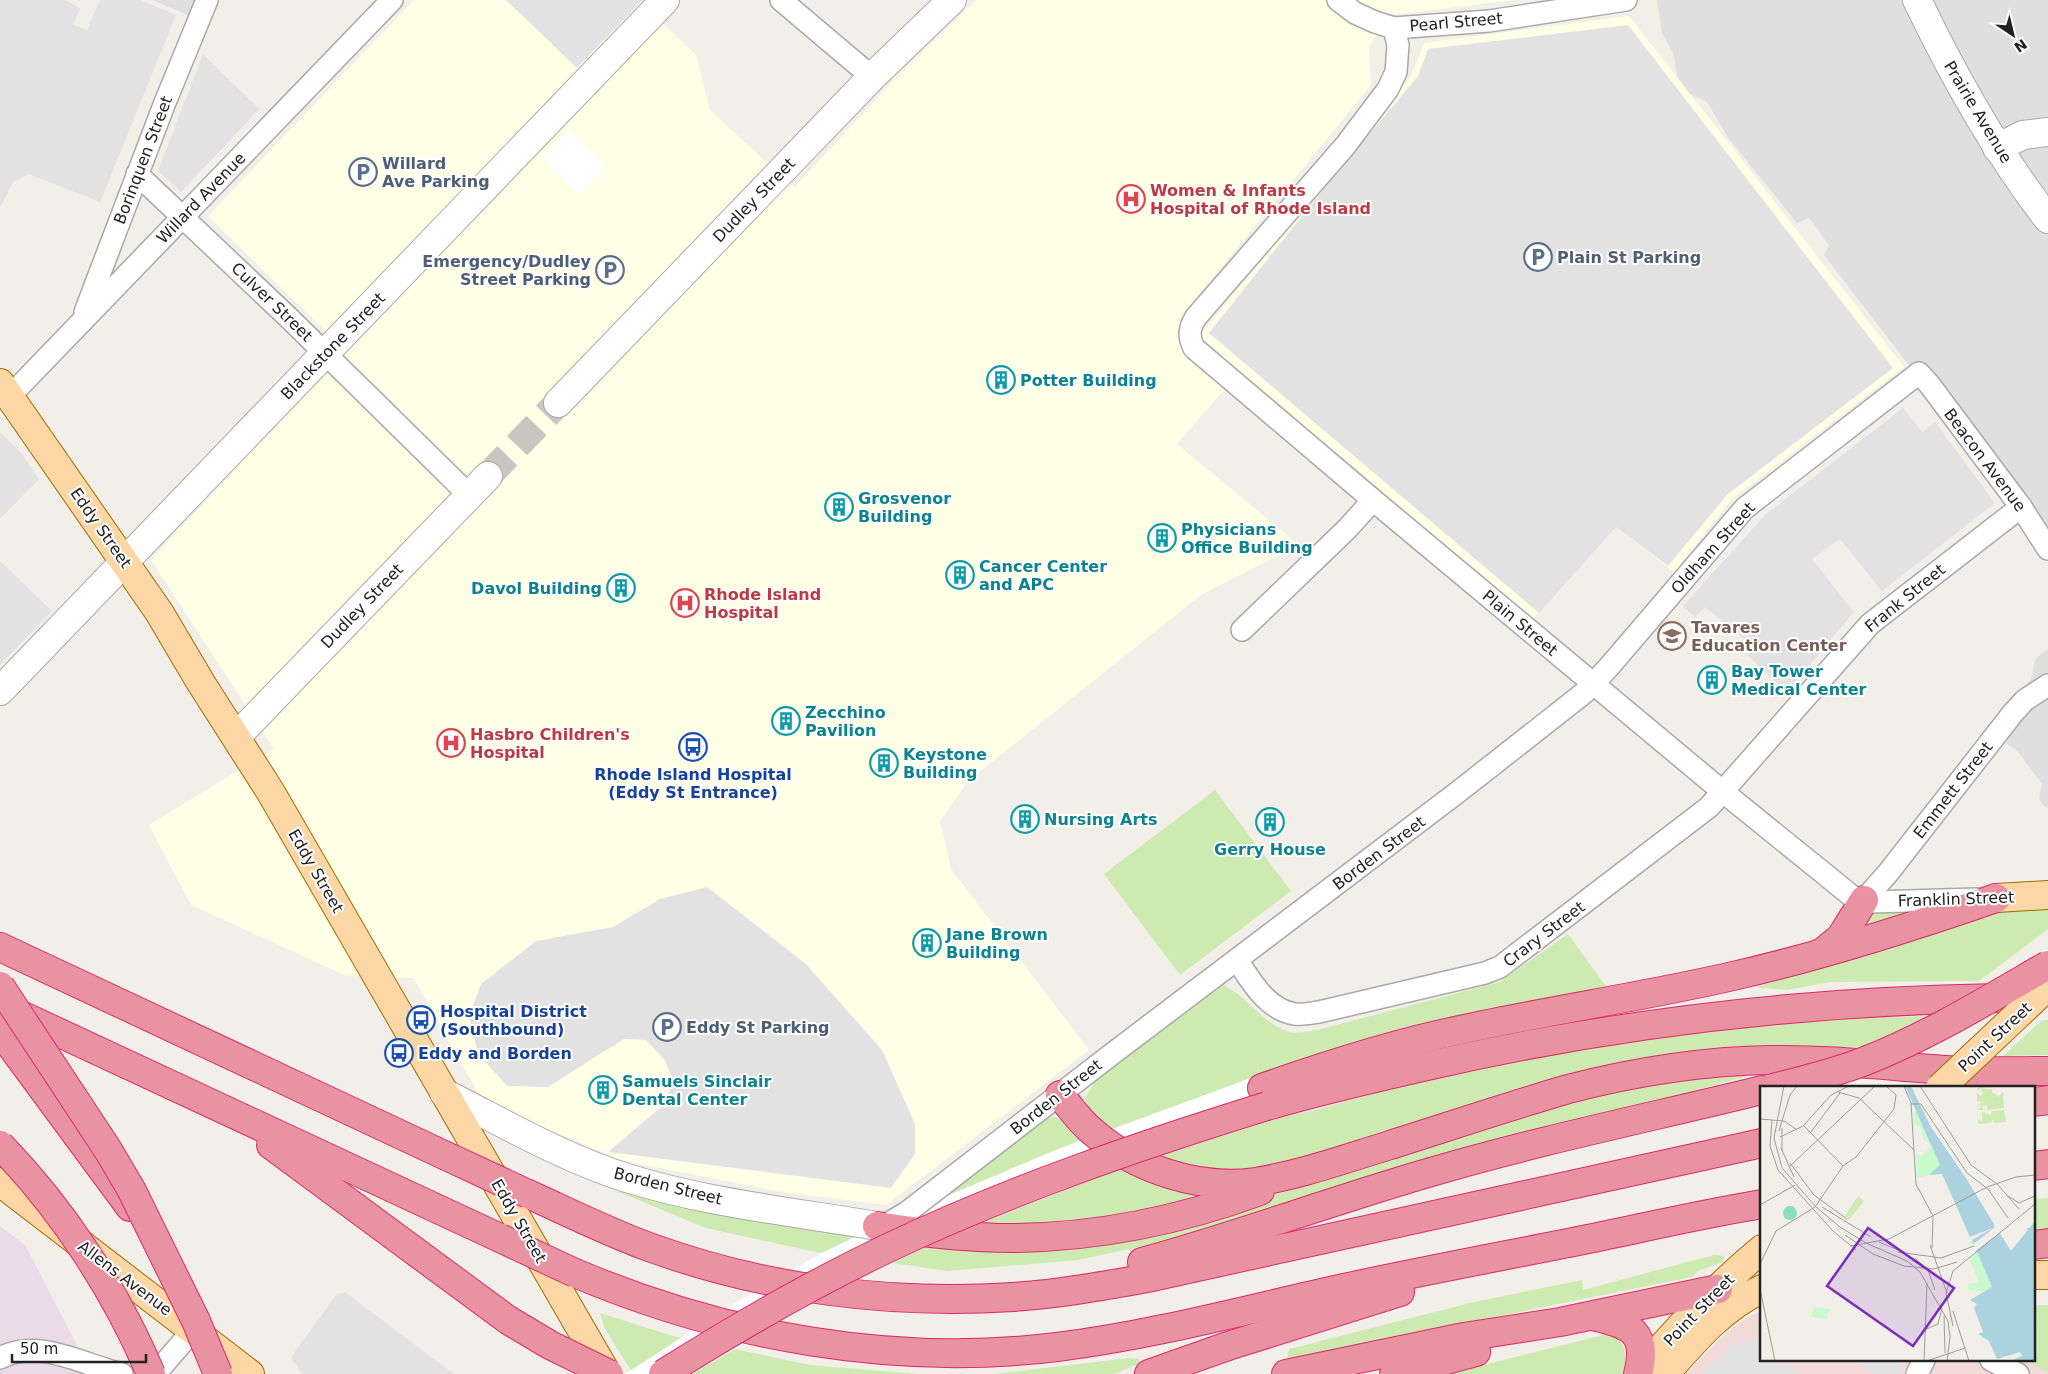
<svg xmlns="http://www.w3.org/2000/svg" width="2048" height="1374" font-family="'DejaVu Sans',sans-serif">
  <rect width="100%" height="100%" fill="#f2efe9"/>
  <g fill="#e0dfdf">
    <polygon points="152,0 198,0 190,16"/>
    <polygon points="1657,0 2048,0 2048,554 2025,516 1824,255 1829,245 1809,218 1797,223 1729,139 1707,102 1680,89 1673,53 1662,33"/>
    <polygon points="2048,649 2048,808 2045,807 2039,799 2042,784 2018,752 1990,731 2031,679 2036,658"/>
  </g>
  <polygon fill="#f2dad9" points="2048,1307 2048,1374 1685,1374 1728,1331 1748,1317 1762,1311 1762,1360 2034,1360"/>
  <polygon fill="#ebdbe8" points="0,1226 25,1245 92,1374 0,1374"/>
  <polygon fill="#ffffe5" points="414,0 643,0 641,2 696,55 710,110 794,188 892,82 976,0 1514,0 1391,15 1369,45 1371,85 1178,320 1202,333 1411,76 1424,43 1629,16 1904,367 1732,499 1674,572 1616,527 1533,618 1240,371 1177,444 1299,545 1202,594 968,781 940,821 951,869 1089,1050 886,1205 776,1191 625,1161 483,1102 414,978 347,976 191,905 149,825 274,749 151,560 346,351 208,216"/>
  <g fill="#cdebb0">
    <polygon points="1215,790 1291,891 1180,975 1104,874"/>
    <polygon points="2048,903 2048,929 1979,981 1830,982 1787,990 1760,988 1752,982 2002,910"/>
    <polygon points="1921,909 1874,923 1866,925 1864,922 1870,911"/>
    <path d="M1568 934 1606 986 1260 1075 1272 1119C1336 1108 1398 1083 1463 1071 1617 1040 1774 1019 1931 1016L1868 1047H1784L1728 1050 1664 1055 1603 1066 1376 1136 1257 1171 1210 1173 1172 1162 1093 1116 1085 1098 1094 1083 1220 981C1226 988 1233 990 1239 995 1255 1008 1269 1026 1289 1032 1297 1034 1309 1031 1317 1030L1500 982Z"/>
    <polygon points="2042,1020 2048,1020 2048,1055 2003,1056"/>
    <polygon points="1775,1068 1599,1118 1391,1169 1308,1200 1162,1242 1078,1260 947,1271 811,1251 706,1228 595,1182 718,1209 991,1244 1253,1201 1346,1174 1599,1089"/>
    <polygon points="1055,1117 1063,1120 1198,1192 1196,1195 1184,1200 1111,1219 1067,1224 953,1225 950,1193 1039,1124 1047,1118"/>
    <polygon points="2048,1198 2048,1233 2034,1235 2034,1199"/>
    <polygon points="1714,1255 1724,1256 1723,1262 1698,1271 1692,1277 1287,1359 1289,1349 1474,1302 1582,1280 1583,1290"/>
    <polygon points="2034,1305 2048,1305 2048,1372 2025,1360 2034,1360"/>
    <polygon points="600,1313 673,1336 810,1365 920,1374 994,1374 1129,1358 1139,1359 1139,1364 1114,1374 633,1374 605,1329"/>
    <path d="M1603 1335H1616C1626 1348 1629 1359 1622 1374H1447Z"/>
  </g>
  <g fill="#e2e2e2">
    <polygon points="0,0 65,0 80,8 73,25 87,30 100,0 140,0 176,15 100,202 29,174 13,182 0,208"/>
    <polygon points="506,0 643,0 577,68"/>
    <polygon points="1628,25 1893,368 1728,494 1668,566 1616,527 1539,613 1209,333 1329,182 1418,76 1428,49"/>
    <polygon points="203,54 259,109 181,192 158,171"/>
    <polygon points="1903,408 1922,432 1935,422 1995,503 1882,591 1840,539 1812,559 1854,612 1786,693 1748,655 1754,648 1705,607 1695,617 1683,606 1766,514"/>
    <polygon points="0,432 22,454 39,479 0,519"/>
    <polygon points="0,561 52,611 0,665"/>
    <polygon points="707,887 806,964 882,1050 915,1124 915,1154 891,1188 608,1152 660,1108 674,1082 664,1059 646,1040 624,1039 548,1087 507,1086 478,1054 469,1016 481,984 536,941 613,927 660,899"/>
    <polygon points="345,1292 454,1374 302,1374 291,1357 337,1294"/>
    <polygon points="1762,1333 1762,1360 1778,1360 1801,1374 1699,1374 1738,1340 1751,1342"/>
    <polygon points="1850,1360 1905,1360 1897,1374 1877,1374"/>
  </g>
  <g fill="#fff">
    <polygon points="569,129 607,166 579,194 541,158"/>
    <polygon points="1259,1075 1272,1120 1104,1174 954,1234 837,1289 692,1374 625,1374 735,1303 820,1254 885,1222 1058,1149"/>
  </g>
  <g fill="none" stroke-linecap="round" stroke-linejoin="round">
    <polyline stroke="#c8c6c1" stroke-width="28" stroke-dasharray="28 14" stroke-linecap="butt" points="488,476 558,403"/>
    <defs>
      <g id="minor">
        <polyline points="781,0 872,77"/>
        <polyline points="1338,0 1355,13 1375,22 1394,28 1489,21 1626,0"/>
        <path d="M1394 28 1398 45 1396 72 1388 89 1345 146 1196 317C1189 328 1188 336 1194 348L1373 500 1722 791 1853 897 1871 902 1977 899"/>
        <polyline points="137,174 290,319 469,495"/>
        <polyline points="85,312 164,105 207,0"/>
        <polyline points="10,396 392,0"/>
        <polyline points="1242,630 1348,528 1373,500"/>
        <polyline points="1864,900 1888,873 2013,713 2025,700 2048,685"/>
        <path d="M1237 960C1251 981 1267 1010 1295 1014 1302 1015 1311 1013 1319 1012L1485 973 1500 967 1709 807 1870 624 2021 507"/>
        <polyline points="877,1226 887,1224 906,1213 1112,1054 1458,792 1584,693 1608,668 1745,508 1919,373 1929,384 2021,507 2048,549"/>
        <path d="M0 1358C39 1337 83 1365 122 1374"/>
        <polyline points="1991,1360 2018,1374"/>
        <polyline points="147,1374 163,1365 193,1330"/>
        <polyline points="1917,1374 1924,1360"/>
      </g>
      <g id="tertiary">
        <path d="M1917 0C1954 77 1995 151 2048 219"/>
        <polyline points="1997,148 2023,135 2048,132"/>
        <polyline points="558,403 872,77 952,0"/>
        <polyline points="0,691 665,0"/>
        <polyline points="236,737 488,476"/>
        <path d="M444 1093C502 1122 565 1159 627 1178 707 1203 794 1212 877 1226"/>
      </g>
      <g id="primary">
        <polyline points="0,383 159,612 201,683 270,791 607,1374"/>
        <polyline points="1996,898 2048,895"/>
        <polyline points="0,1182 250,1374"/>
        <polyline points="2034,1275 2048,1275"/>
        <path d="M1639 1374C1676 1329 1718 1286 1762 1249"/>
        <path d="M1665 1374C1693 1342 1722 1307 1762 1289"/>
      </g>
      <g id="motorway">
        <polyline points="0,947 444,1155"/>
        <polyline points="1824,951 1841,937 1864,900"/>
        <polyline points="8,1009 500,1238"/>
        <polyline points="0,1031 130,1207"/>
        <path d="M1262 1088C1327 1065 1392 1044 1460 1030 1550 1010 1642 997 1733 976 1822 956 1909 928 1996 898"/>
        <path d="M1060 1095C1071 1108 1080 1122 1093 1132 1135 1169 1199 1190 1255 1182 1300 1175 1344 1159 1387 1146 1447 1127 1507 1107 1568 1089 1634 1072 1702 1061 1771 1060 1829 1059 1887 1066 1945 1070 1980 1072 2014 1071 2048 1071"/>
        <polyline points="2034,1102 2048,1100"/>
        <path d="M1267 1106C1324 1089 1382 1076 1440 1063 1623 1022 1810 1001 1998 998"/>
        <polyline points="271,1145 508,1320"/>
        <polyline points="2034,1166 2048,1164"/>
        <path d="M528 1194C568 1212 608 1232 649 1247 764 1289 891 1305 1013 1297 1058 1294 1103 1286 1147 1278L1762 1143"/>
        <path d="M877 1226C922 1233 968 1238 1014 1238 1097 1237 1181 1220 1260 1191"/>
        <polyline points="2034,1245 2048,1243"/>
        <path d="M1142 1262C1240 1235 1334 1200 1431 1172 1540 1140 1652 1117 1762 1090"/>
        <path d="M575 1273C726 1337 894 1367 1057 1347 1154 1335 1249 1309 1344 1288 1423 1271 1503 1256 1583 1240 1642 1228 1702 1214 1762 1204"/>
        <path d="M1593 1316C1630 1324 1649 1332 1638 1374"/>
        <polyline points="1149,1374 1228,1346 1400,1292"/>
        <polyline points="1286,1374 1464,1337 1560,1322 1718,1289"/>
        <polyline points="1394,1374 1476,1352"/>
      </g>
    </defs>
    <use href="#minor" stroke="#a9a9a9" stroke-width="24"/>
    <use href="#tertiary" stroke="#a9a9a9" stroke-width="30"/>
    <use href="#primary" stroke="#a06b00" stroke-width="30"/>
    <use href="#motorway" stroke="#dc2a67" stroke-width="30"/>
    <use href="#minor" stroke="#fff" stroke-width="21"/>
    <use href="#tertiary" stroke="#fff" stroke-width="28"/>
    <use href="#primary" stroke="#fcd6a4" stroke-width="28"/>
    <use href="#motorway" stroke="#e892a2" stroke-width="28"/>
    <defs>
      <polyline id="primary-bridge" points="1940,1088 2048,986"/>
      <g id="motorway-bridge">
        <polyline points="0,986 108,1150 131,1189 196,1321 218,1374"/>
        <path d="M1773 1088C1804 1080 1835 1073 1865 1061 1929 1036 1989 999 2048 965"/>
        <path d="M0 1145C63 1210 116 1291 151 1374"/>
        <polyline points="444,1155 528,1194"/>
        <polyline points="500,1238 575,1273"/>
        <polyline points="508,1320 550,1345 609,1374"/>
        <path d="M663 1374C736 1328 810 1285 888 1248 1010 1190 1138 1146 1267 1106"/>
      </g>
    </defs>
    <use href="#primary-bridge" stroke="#a06b00" stroke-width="30" stroke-linecap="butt"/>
    <use href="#motorway-bridge" stroke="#dc2a67" stroke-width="30" stroke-linecap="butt"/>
    <use href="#primary-bridge" stroke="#fcd6a4" stroke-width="28"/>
    <use href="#motorway-bridge" stroke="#e892a2" stroke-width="28"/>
  </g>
  <defs>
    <symbol id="parking-ring" viewBox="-11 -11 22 22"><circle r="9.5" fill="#fff" stroke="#5c6f8a" stroke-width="1.5"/><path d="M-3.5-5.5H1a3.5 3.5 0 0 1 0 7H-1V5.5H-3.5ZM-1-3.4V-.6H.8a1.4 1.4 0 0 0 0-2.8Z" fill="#5c6f8a"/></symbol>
    <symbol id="hospital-ring" viewBox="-11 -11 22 22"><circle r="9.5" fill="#fff" stroke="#e0444e" stroke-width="1.5"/><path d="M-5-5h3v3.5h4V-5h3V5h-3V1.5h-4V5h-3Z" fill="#e0444e"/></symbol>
    <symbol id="building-ring" viewBox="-11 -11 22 22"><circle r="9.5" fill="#fff" stroke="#0f9aa8" stroke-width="1.5"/><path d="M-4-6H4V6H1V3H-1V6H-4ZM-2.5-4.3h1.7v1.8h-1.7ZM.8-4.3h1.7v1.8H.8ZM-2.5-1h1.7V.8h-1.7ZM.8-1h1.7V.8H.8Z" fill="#0f9aa8"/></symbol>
    <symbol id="school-ring" viewBox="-11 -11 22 22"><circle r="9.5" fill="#fff" stroke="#8d6e63" stroke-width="1.5"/><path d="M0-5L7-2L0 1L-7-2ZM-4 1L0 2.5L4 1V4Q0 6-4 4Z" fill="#8d6e63"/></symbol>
    <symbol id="bus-ring" viewBox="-11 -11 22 22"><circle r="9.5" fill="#fff" stroke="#1a4fb4" stroke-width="1.5"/><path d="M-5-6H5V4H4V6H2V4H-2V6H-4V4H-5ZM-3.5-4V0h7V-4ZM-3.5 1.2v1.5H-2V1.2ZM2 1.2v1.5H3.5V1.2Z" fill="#1a4fb4"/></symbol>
  </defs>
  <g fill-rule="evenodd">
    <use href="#parking-ring" x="347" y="156" width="32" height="32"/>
    <use href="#hospital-ring" x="1115" y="183" width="32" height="32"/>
    <use href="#parking-ring" x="1522" y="241" width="32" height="32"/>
    <use href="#parking-ring" x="594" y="254" width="32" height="32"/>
    <use href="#building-ring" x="985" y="364" width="32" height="32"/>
    <use href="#building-ring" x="823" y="491" width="32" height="32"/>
    <use href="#building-ring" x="1146" y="522" width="32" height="32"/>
    <use href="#building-ring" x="944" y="559" width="32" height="32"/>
    <use href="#building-ring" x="605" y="572" width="32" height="32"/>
    <use href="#hospital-ring" x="669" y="587" width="32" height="32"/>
    <use href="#school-ring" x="1656" y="620" width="32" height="32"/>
    <use href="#building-ring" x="1696" y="664" width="32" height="32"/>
    <use href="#building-ring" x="770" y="705" width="32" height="32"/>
    <use href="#hospital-ring" x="435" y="727" width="32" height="32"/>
    <use href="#bus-ring" x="677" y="731" width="32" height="32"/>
    <use href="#building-ring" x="868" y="747" width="32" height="32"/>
    <use href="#building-ring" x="1009" y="803" width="32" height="32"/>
    <use href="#building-ring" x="1254" y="806" width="32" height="32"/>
    <use href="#building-ring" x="911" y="927" width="32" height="32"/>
    <use href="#bus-ring" x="405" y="1004" width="32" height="32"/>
    <use href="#parking-ring" x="651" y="1011" width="32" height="32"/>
    <use href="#bus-ring" x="383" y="1037" width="32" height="32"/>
    <use href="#building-ring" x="587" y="1074" width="32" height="32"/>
  </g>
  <g text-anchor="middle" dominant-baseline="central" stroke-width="4" stroke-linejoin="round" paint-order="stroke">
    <g font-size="16" fill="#222" stroke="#fff">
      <text transform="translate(1456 22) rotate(-5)">Pearl Street</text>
      <text transform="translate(1978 112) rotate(59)">Prairie Avenue</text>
      <text transform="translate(143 160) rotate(-69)">Borinquen Street</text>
      <text transform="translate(201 198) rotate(-46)">Willard Avenue</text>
      <text transform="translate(754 200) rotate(-46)">Dudley Street</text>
      <text transform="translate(272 302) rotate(44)">Culver Street</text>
      <text transform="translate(333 346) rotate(-46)">Blackstone Street</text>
      <text transform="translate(1985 460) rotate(53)">Beacon Avenue</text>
      <text transform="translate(101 528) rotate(55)">Eddy Street</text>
      <text transform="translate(1713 548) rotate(-48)">Oldham Street</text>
      <text transform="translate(1905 598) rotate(-39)">Frank Street</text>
      <text transform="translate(362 606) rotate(-46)">Dudley Street</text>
      <text transform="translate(1520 623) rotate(40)">Plain Street</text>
      <text transform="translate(1953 790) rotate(-52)">Emmett Street</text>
      <text transform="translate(1379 853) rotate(-37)">Borden Street</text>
      <text transform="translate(316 871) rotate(60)">Eddy Street</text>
      <text transform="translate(1956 899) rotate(-2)">Franklin Street</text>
      <text transform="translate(1544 934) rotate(-37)">Crary Street</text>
      <text transform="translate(1995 1037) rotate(-43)">Point Street</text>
      <text transform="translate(1056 1097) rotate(-38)">Borden Street</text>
      <text transform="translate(668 1186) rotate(14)">Borden Street</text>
      <text transform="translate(519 1221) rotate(60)">Eddy Street</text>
      <text transform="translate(125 1278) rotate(37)">Allens Avenue</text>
      <text transform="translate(1699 1310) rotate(-46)">Point Street</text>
    </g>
    <g font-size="16" font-weight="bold" fill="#4e5e75" stroke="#fff" text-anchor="start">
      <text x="382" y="163">Willard<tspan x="382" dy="18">Ave Parking</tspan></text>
      <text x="1557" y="257">Plain St Parking</text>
      <text x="591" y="261" text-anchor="end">Emergency/Dudley<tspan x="591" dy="18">Street Parking</tspan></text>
      <text x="686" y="1027">Eddy St Parking</text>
    </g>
    <g font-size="16" font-weight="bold" fill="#be3a42" stroke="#fff" text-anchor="start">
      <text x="1150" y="190">Women &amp; Infants<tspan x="1150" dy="18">Hospital of Rhode Island</tspan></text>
      <text x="704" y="594">Rhode Island<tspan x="704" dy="18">Hospital</tspan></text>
      <text x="470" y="734">Hasbro Children's<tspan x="470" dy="18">Hospital</tspan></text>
    </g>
    <g font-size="16" font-weight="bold" fill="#0d838f" stroke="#fff" text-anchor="start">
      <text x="1020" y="380">Potter Building</text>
      <text x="858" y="498">Grosvenor<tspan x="858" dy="18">Building</tspan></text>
      <text x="1181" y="529">Physicians<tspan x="1181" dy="18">Office Building</tspan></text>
      <text x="979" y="566">Cancer Center<tspan x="979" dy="18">and APC</tspan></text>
      <text x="602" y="588" text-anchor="end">Davol Building</text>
      <text x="1731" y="671">Bay Tower<tspan x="1731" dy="18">Medical Center</tspan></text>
      <text x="805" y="712">Zecchino<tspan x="805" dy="18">Pavilion</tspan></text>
      <text x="903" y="754">Keystone<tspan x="903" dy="18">Building</tspan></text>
      <text x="1044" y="819">Nursing Arts</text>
      <text x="1270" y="849" text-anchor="middle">Gerry House</text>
      <text x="946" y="934">Jane Brown<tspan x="946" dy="18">Building</tspan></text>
      <text x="622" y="1081">Samuels Sinclair<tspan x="622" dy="18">Dental Center</tspan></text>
    </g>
    <g font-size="16" font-weight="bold" fill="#785e54" stroke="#fff" text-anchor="start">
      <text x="1691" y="627">Tavares<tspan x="1691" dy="18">Education Center</tspan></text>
    </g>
    <g font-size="16" font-weight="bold" fill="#164399" stroke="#fff" text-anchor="start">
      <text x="693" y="774" text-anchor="middle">Rhode Island Hospital<tspan x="693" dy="18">(Eddy St Entrance)</tspan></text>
      <text x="440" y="1011">Hospital District<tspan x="440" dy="18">(Southbound)</tspan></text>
      <text x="418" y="1053">Eddy and Borden</text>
    </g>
  </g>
  <g transform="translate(1760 1086)">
    <rect width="275" height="275" fill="#f2efe9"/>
    <path d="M232 0 222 2 231 4 232 1V6L239 11 243 5 244 22 228 24 227 19 222 20 223 24H217L222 20 217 18 223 17 217 15V7L221 10 223 7 221 2 218 5 217 3 219 1ZM244 24 246 36 234 37 233 33 231 37 218 38V33L222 36V26L231 29 232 25ZM98 110 104 115 89 134 85 130Z" fill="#cdebb0"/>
    <path d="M155 22 169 51 180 80 169 89 157 92 156 67 161 71 171 60 163 52 161 42 153 38ZM212 154 232 201 224 205 209 204 208 198 219 196 210 175 215 167 209 157ZM55 221 69 223 67 233 50 231Z" fill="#c8facc"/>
    <path d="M23 127a7 7 0 1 1 14 0a7 7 0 1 1-14 0Z" fill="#88e0be"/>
    <path d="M145 0H151L171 41 206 92 235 140 233 141H236L251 165 275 135V275H250L262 270 260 266 237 273 229 255 218 248 223 246 214 222 217 218 210 214 232 201 212 154 227 145 210 151 182 88 169 89 180 79Z" fill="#aad3df"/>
    <path d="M238 140 242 145 214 166 211 160 235 141 209 155 210 151Z" fill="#f2efe9"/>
    <path fill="none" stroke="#aad3df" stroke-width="2.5" d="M268 142 275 160M275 219 272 231 275 235"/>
    <path fill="none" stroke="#9f9d99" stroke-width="1" d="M24 0 14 52 22 82 56 121 80 141 106 157 147 175 160 186 188 235 190 251 187 275M144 0 151 17 156 98 173 130 172 162M160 0 211 79 237 98 259 123M78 6 99 12 154 64M151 18H161L207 87 228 103 248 132M0 33 24 35 37 44M12 34 10 60 18 84 73 145 96 164M44 40 83 80M19 45 30 9 37 0M51 46 80 7M20 51 43 40 71 9 89 0M21 62 34 91M22 65V42M30 77 54 109 87 133M30 80 115 0M248 110 259 117 275 110M0 119 35 99M62 121 111 151M85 149 113 168 144 180 174 183 197 176M119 156 143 166M170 159 187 207M90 160 129 153 227 101 256 91 275 89M138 166 181 172 214 160M155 172 168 184 175 204M0 178 16 145 55 121 83 80 96 71 134 23 136 9 126 0M0 203 15 275M193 225 209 275M184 230 185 267M193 240 186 207 193 185 275 118M164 244 178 238 182 222M164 275 167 197M167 275 205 262"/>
    <path fill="#7b2cbf" fill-opacity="0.15" stroke="#7b2cbf" stroke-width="2.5" d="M108 142 194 202 153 260 67 200Z"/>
    <rect width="275" height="275" fill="none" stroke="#222" stroke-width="2.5"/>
  </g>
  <g transform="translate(2013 35) rotate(145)" stroke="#ffffff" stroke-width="4" paint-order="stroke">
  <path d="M0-4L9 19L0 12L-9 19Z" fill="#222222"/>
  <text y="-8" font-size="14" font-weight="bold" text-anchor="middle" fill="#222222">N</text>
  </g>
  <path d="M12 1354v8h134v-8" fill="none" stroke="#222222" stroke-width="2.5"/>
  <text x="20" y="1354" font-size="15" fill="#222222" stroke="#ffffff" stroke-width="4" paint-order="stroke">50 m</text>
</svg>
